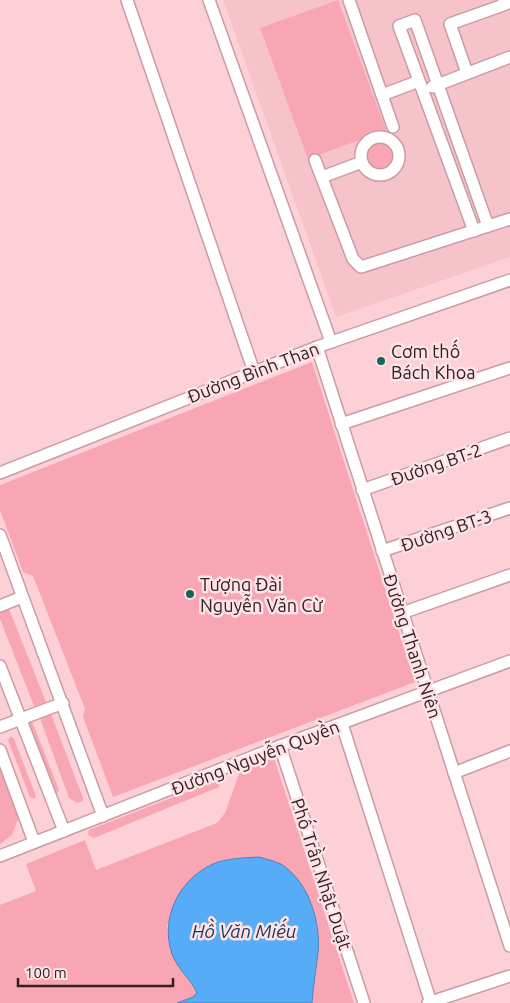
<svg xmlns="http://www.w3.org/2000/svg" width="510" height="1003" font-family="Ubuntu,sans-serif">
  <rect width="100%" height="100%" fill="#fcd0d6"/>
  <polygon fill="#f7c3cb" points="223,0 510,0 510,257 336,317"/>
  <g fill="#f8a6b4">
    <polygon points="338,0 386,130 308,159 260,28"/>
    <circle cx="379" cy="156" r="15"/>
    <polygon points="312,362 415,682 113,797 83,717 85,709 33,576 23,572 0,510 0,485"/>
    <polygon points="9,609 46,702 34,706 0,619 0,613"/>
    <polygon points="51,714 83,798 83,801 77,803 69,798 40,718"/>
    <polygon points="32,721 59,790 56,795 54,795 26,724"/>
    <polygon points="11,736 14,739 36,796 34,799 30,797 8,740"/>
    <path d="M273 755 354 1003H312C313 984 317 970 318 952 319 934 315 918 311 901L233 858 212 864 167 925 172 953 197 993 193 997 177 1003H0V905L36 891 26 864 85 840 96 870 217 823 225 813 242 766Z"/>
    <polygon points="0,760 19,816 12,835 0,844"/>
    <polygon points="217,780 220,784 219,787 94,838 88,835 89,830"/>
  </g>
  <path fill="#57acf7" stroke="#4c82b8" d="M259 857C266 859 274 861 281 864 309 882 321 922 318 953 316 970 313 986 312 1003H177L193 997 197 993C191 979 178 970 172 954 160 919 178 880 213 864 227 858 243 858 259 857Z"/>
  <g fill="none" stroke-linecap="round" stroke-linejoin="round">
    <defs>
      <g id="minor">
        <polyline points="127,0 254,372"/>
        <polyline points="209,0 331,342"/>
        <polyline points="349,0 393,127"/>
        <polyline points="467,73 450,24 506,4 504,0"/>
        <polyline points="432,87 510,57"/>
        <polyline points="382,95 419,81"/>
        <circle cx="380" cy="156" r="19"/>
        <polyline points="315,160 353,259 361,267 510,219"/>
        <polyline points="322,177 362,162"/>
        <polyline points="474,231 399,26 415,20 488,226"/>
        <polyline points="317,347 510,946"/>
        <polyline points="341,424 510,368"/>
        <polyline points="0,473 317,347 510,280"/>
        <polyline points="362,490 510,438"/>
        <polyline points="0,535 103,816"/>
        <polyline points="382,551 510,508"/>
        <polyline points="0,606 22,597"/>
        <polyline points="402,613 510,575"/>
        <polyline points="0,666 64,831"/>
        <polyline points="342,724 431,1003"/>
        <polyline points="0,727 63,703"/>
        <polyline points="280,746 364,1003"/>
        <polyline points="0,750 34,842"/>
        <polyline points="454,773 510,751"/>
        <polyline points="0,856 280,746 510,661"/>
        <polyline points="428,1003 510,976"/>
      </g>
    </defs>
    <use href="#minor" stroke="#c79da3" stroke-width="14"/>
    <use href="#minor" stroke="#fff" stroke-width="11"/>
  </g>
  <g fill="#17645e" stroke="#fee2e6" stroke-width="2">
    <circle cx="381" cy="361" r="5"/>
    <circle cx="190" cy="594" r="5"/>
  </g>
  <g text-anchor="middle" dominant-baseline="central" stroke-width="5" stroke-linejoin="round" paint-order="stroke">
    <g font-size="18" fill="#312124" stroke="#fee2e6" text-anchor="start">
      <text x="391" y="351">Cơm thố<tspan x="391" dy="21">Bách Khoa</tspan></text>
      <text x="200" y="584">Tượng Đài<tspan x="200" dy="21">Nguyễn Văn Cừ</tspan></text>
    </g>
    <g font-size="18" fill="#312124" stroke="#fee2e6">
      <text transform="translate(253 372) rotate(-21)">Đường Bình Than</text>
      <text transform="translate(436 464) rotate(-19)">Đường BT-2</text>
      <text transform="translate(446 530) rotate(-19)">Đường BT-3</text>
      <text transform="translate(413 646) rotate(72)">Đường Thanh Niên</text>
      <text transform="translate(255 757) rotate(-21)">Đường Nguyễn Quyền</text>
      <text transform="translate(322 874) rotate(72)">Phố Trần Nhật Duật</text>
    </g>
    <g font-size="19" font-style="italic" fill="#183a59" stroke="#fee2e6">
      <text x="244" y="931">Hồ Văn Miếu</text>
    </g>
  </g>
  <path d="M18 978v8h155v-8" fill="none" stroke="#312124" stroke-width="2.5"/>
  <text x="25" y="978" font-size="15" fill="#312124" stroke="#fee2e6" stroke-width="4" paint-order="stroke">100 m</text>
</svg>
